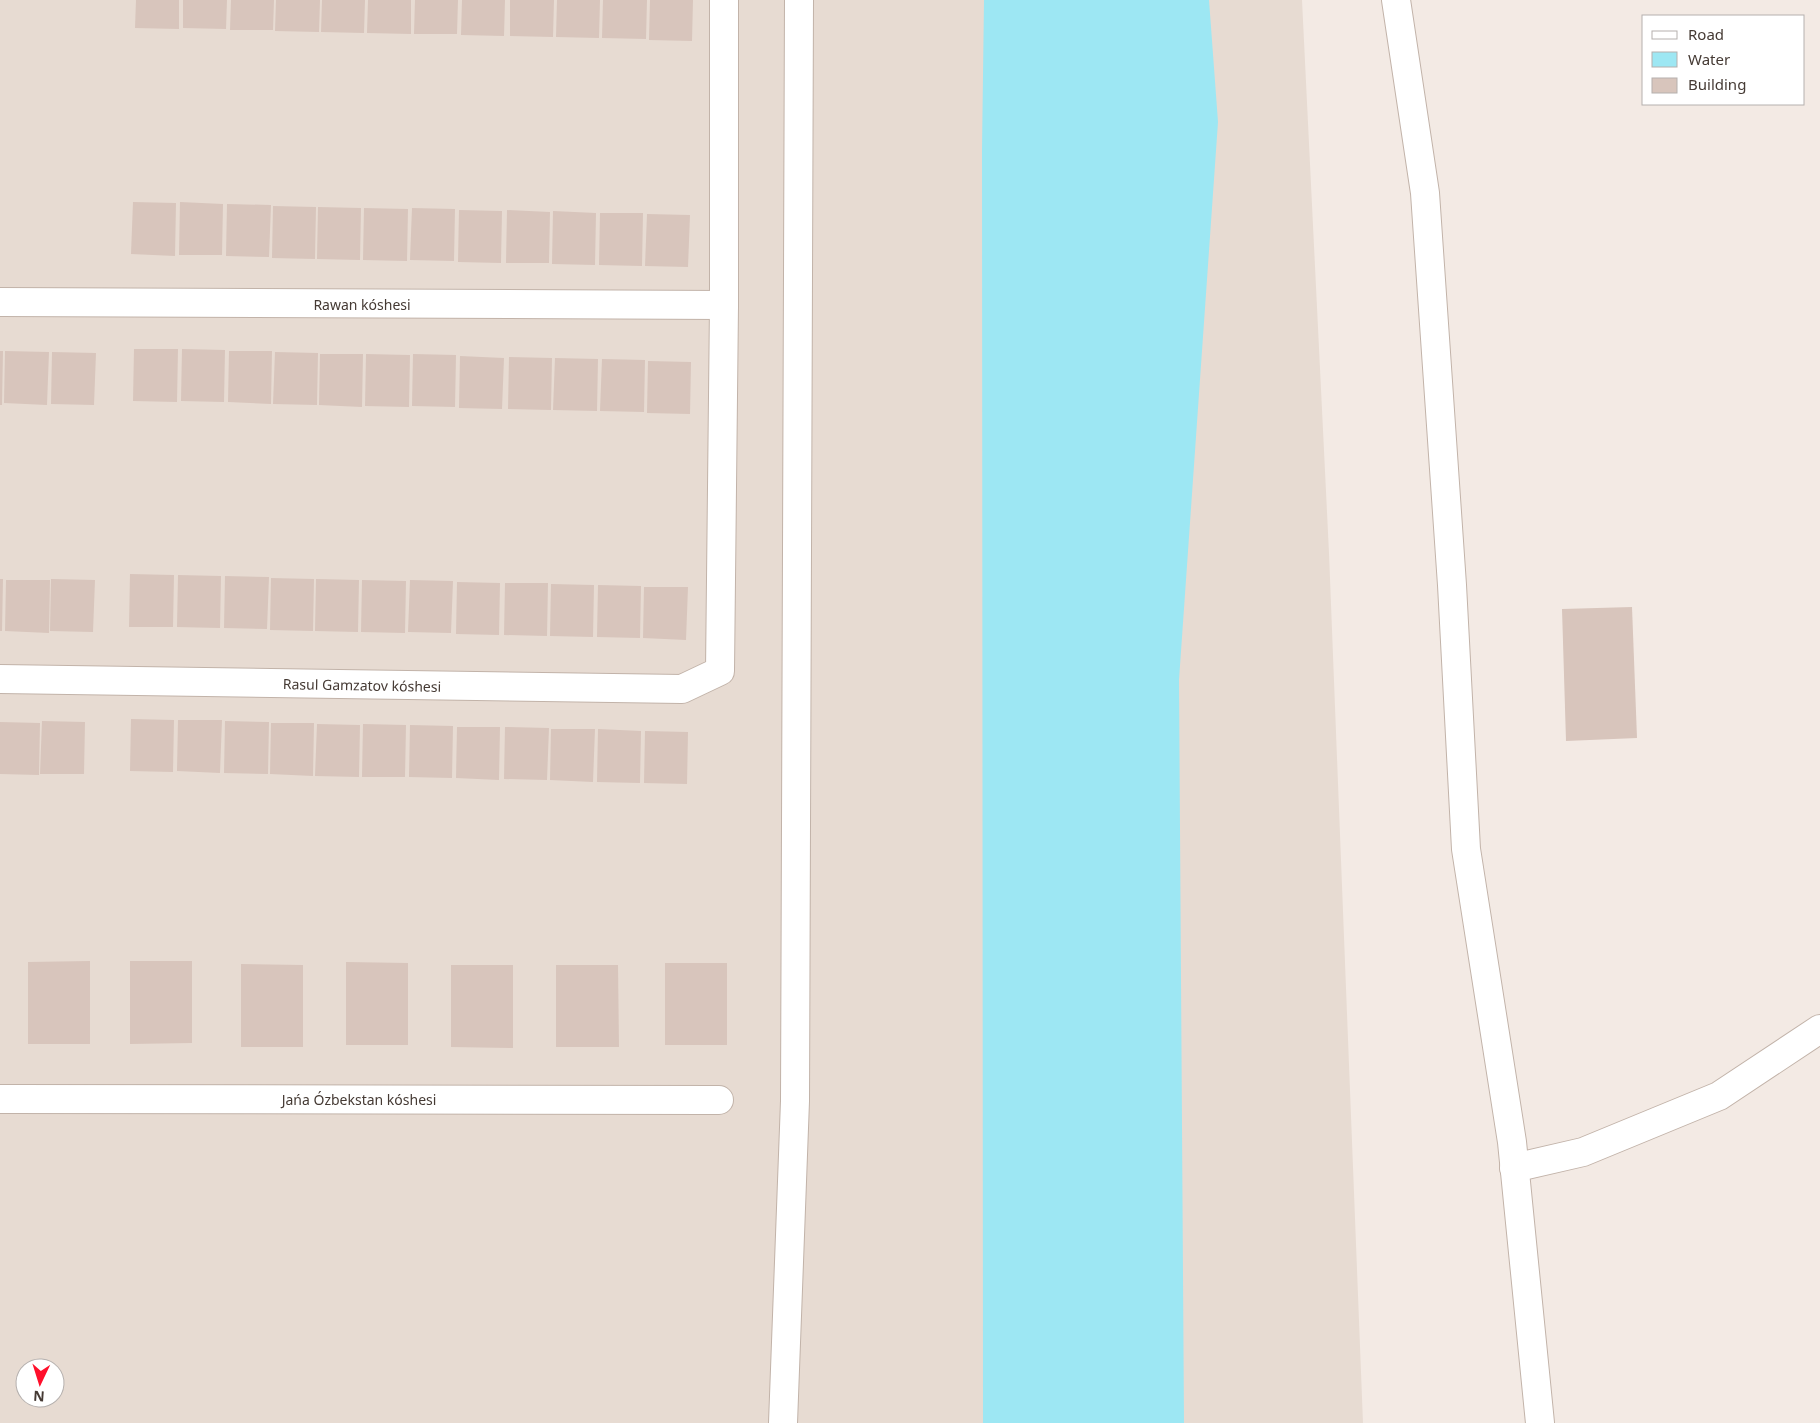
<svg xmlns="http://www.w3.org/2000/svg" width="1820" height="1423" font-family="'Noto Sans',sans-serif">
  <rect width="100%" height="100%" fill="#f3eae4"/>
  <path fill="#e7dbd2" fill-rule="evenodd" d="M0 0H1302L1329 553 1363 1423H0ZM25 1368H55V1398H25Z"/>
  <polygon fill="#9de7f3" points="984,0 1209,0 1218,122 1179,680 1184,1423 983,1423 982,150"/>
  <g fill="#d8c5bc">
    <polygon points="136,0 179,0 179,29 135,28"/>
    <polygon points="183,0 227,0 226,29 183,28"/>
    <polygon points="231,0 274,0 273,30 230,30"/>
    <polygon points="276,0 320,0 319,32 275,31"/>
    <polygon points="322,0 365,0 364,33 321,32"/>
    <polygon points="368,0 411,0 411,34 367,33"/>
    <polygon points="415,0 458,0 457,34 414,34"/>
    <polygon points="462,0 505,0 504,36 461,35"/>
    <polygon points="510,0 554,0 553,37 510,36"/>
    <polygon points="557,0 600,0 599,38 556,37"/>
    <polygon points="603,0 647,0 646,39 602,38"/>
    <polygon points="650,0 693,0 692,41 649,40"/>
    <polygon points="133,202 176,203 175,256 131,254"/>
    <polygon points="180,202 223,204 222,255 179,255"/>
    <polygon points="227,204 271,205 269,257 226,256"/>
    <polygon points="273,206 316,207 315,259 272,258"/>
    <polygon points="318,207 361,208 360,260 317,259"/>
    <polygon points="364,208 408,209 407,261 363,260"/>
    <polygon points="412,208 455,209 454,261 410,260"/>
    <polygon points="459,210 502,211 501,263 458,262"/>
    <polygon points="507,210 550,212 549,263 506,263"/>
    <polygon points="553,211 596,213 595,265 552,264"/>
    <polygon points="600,213 643,213 642,266 599,265"/>
    <polygon points="647,214 690,215 688,267 645,266"/>
    <polygon points="134,349 178,349 177,402 133,401"/>
    <polygon points="182,349 225,350 224,402 181,401"/>
    <polygon points="0,351 3,351 2,405 0,405"/>
    <polygon points="5,351 49,352 47,405 4,403"/>
    <polygon points="229,351 272,351 271,404 228,402"/>
    <polygon points="52,352 96,353 94,405 51,404"/>
    <polygon points="275,352 318,353 317,405 273,404"/>
    <polygon points="320,354 363,354 362,407 319,405"/>
    <polygon points="366,354 410,355 409,407 365,406"/>
    <polygon points="413,354 456,355 455,407 412,406"/>
    <polygon points="460,356 504,358 502,409 459,408"/>
    <polygon points="509,357 552,358 551,410 508,409"/>
    <polygon points="555,358 598,359 597,411 553,410"/>
    <polygon points="602,359 645,360 644,412 600,411"/>
    <polygon points="648,361 691,362 690,414 647,413"/>
    <polygon points="130,574 174,575 173,627 129,627"/>
    <polygon points="178,575 221,576 220,628 177,627"/>
    <polygon points="225,576 269,577 267,629 224,628"/>
    <polygon points="271,578 314,579 313,631 270,630"/>
    <polygon points="0,579 3,579 2,631 0,631"/>
    <polygon points="51,579 95,580 93,632 50,631"/>
    <polygon points="316,579 359,580 358,632 315,631"/>
    <polygon points="6,580 50,580 49,633 5,631"/>
    <polygon points="362,580 406,581 405,633 361,632"/>
    <polygon points="410,580 453,581 451,633 408,632"/>
    <polygon points="457,582 500,583 499,635 456,634"/>
    <polygon points="505,583 548,583 547,636 504,635"/>
    <polygon points="551,584 594,585 593,637 550,636"/>
    <polygon points="598,585 641,586 640,638 597,637"/>
    <polygon points="644,587 688,587 686,640 643,638"/>
    <polygon points="1632,607 1637,738 1566,741 1562,609"/>
    <polygon points="131,719 174,720 173,772 130,771"/>
    <polygon points="178,720 222,720 220,773 177,771"/>
    <polygon points="42,721 85,722 84,774 40,774"/>
    <polygon points="225,721 269,722 268,774 224,773"/>
    <polygon points="0,722 40,723 39,775 0,774"/>
    <polygon points="271,723 314,723 313,776 270,774"/>
    <polygon points="317,724 360,725 359,777 315,776"/>
    <polygon points="363,724 406,725 405,777 362,777"/>
    <polygon points="410,725 453,726 452,778 409,777"/>
    <polygon points="457,727 500,727 499,780 456,778"/>
    <polygon points="505,727 549,728 547,780 504,779"/>
    <polygon points="551,729 595,729 593,782 550,780"/>
    <polygon points="598,729 641,731 640,783 597,782"/>
    <polygon points="645,731 688,732 687,784 644,783"/>
    <polygon points="90,961 90,1044 28,1044 28,962"/>
    <polygon points="130,961 192,961 192,1043 130,1044"/>
    <polygon points="346,962 408,963 408,1045 346,1045"/>
    <rect x="665" y="963" width="62" height="82"/>
    <polygon points="241,964 303,965 303,1047 241,1047"/>
    <polygon points="451,965 513,965 513,1048 451,1047"/>
    <polygon points="556,965 618,965 619,1047 556,1047"/>
  </g>
  <g fill="none" stroke-linecap="round" stroke-linejoin="round">
    <defs>
      <g id="minor">
        <polyline points="1396,0 1425,193 1452,585 1466,849 1512,1142 1540,1423"/>
        <polyline points="0,302 724,305"/>
        <polyline points="0,679 682,689 720,671 724,305 724,0"/>
        <polyline points="0,1099 719,1100"/>
        <polyline points="1514,1168 1583,1152 1719,1096 1820,1029"/>
        <polyline points="783,1423 795,1101 799,0"/>
      </g>
    </defs>
    <use href="#minor" stroke="#c2b3a9" stroke-width="30"/>
    <use href="#minor" stroke="#fff" stroke-width="28"/>
  </g>
  <g text-anchor="middle" dominant-baseline="central" stroke-width="5" stroke-linejoin="round" paint-order="stroke">
    <g font-size="14" fill="#453a34" stroke="#fff">
      <text x="362" y="304">Rawan kóshesi</text>
      <text transform="translate(362 685) rotate(1)">Rasul Gamzatov kóshesi</text>
      <text x="359" y="1099">Jańa Ózbekstan kóshesi</text>
    </g>
  </g>
  <rect x="1642" y="15" width="162" height="90" fill="#ffffff" stroke="#b5b0ae"/>
  <rect x="1652" y="31" width="25" height="8" fill="#ffffff" stroke="#b5b0ae"/>
  <text x="1688" y="40" font-size="15" fill="#453a34">Road</text>
  <rect x="1652" y="52" width="25" height="15" fill="#9de7f3" stroke="#b5b0ae"/>
  <text x="1688" y="65" font-size="15" fill="#453a34">Water</text>
  <rect x="1652" y="78" width="25" height="15" fill="#d8c5bc" stroke="#b5b0ae"/>
  <text x="1688" y="90" font-size="15" fill="#453a34">Building</text>
  <g transform="translate(40 1383) rotate(184)"><circle r="24" fill="#ffffff" stroke="#b5b0ae"/>
  <path d="M0-4L9 19L0 12L-9 19Z" fill="#ff0f2b"/>
  <text y="-8" font-size="14" font-weight="bold" text-anchor="middle" fill="#453a34">N</text>
  </g>
</svg>
